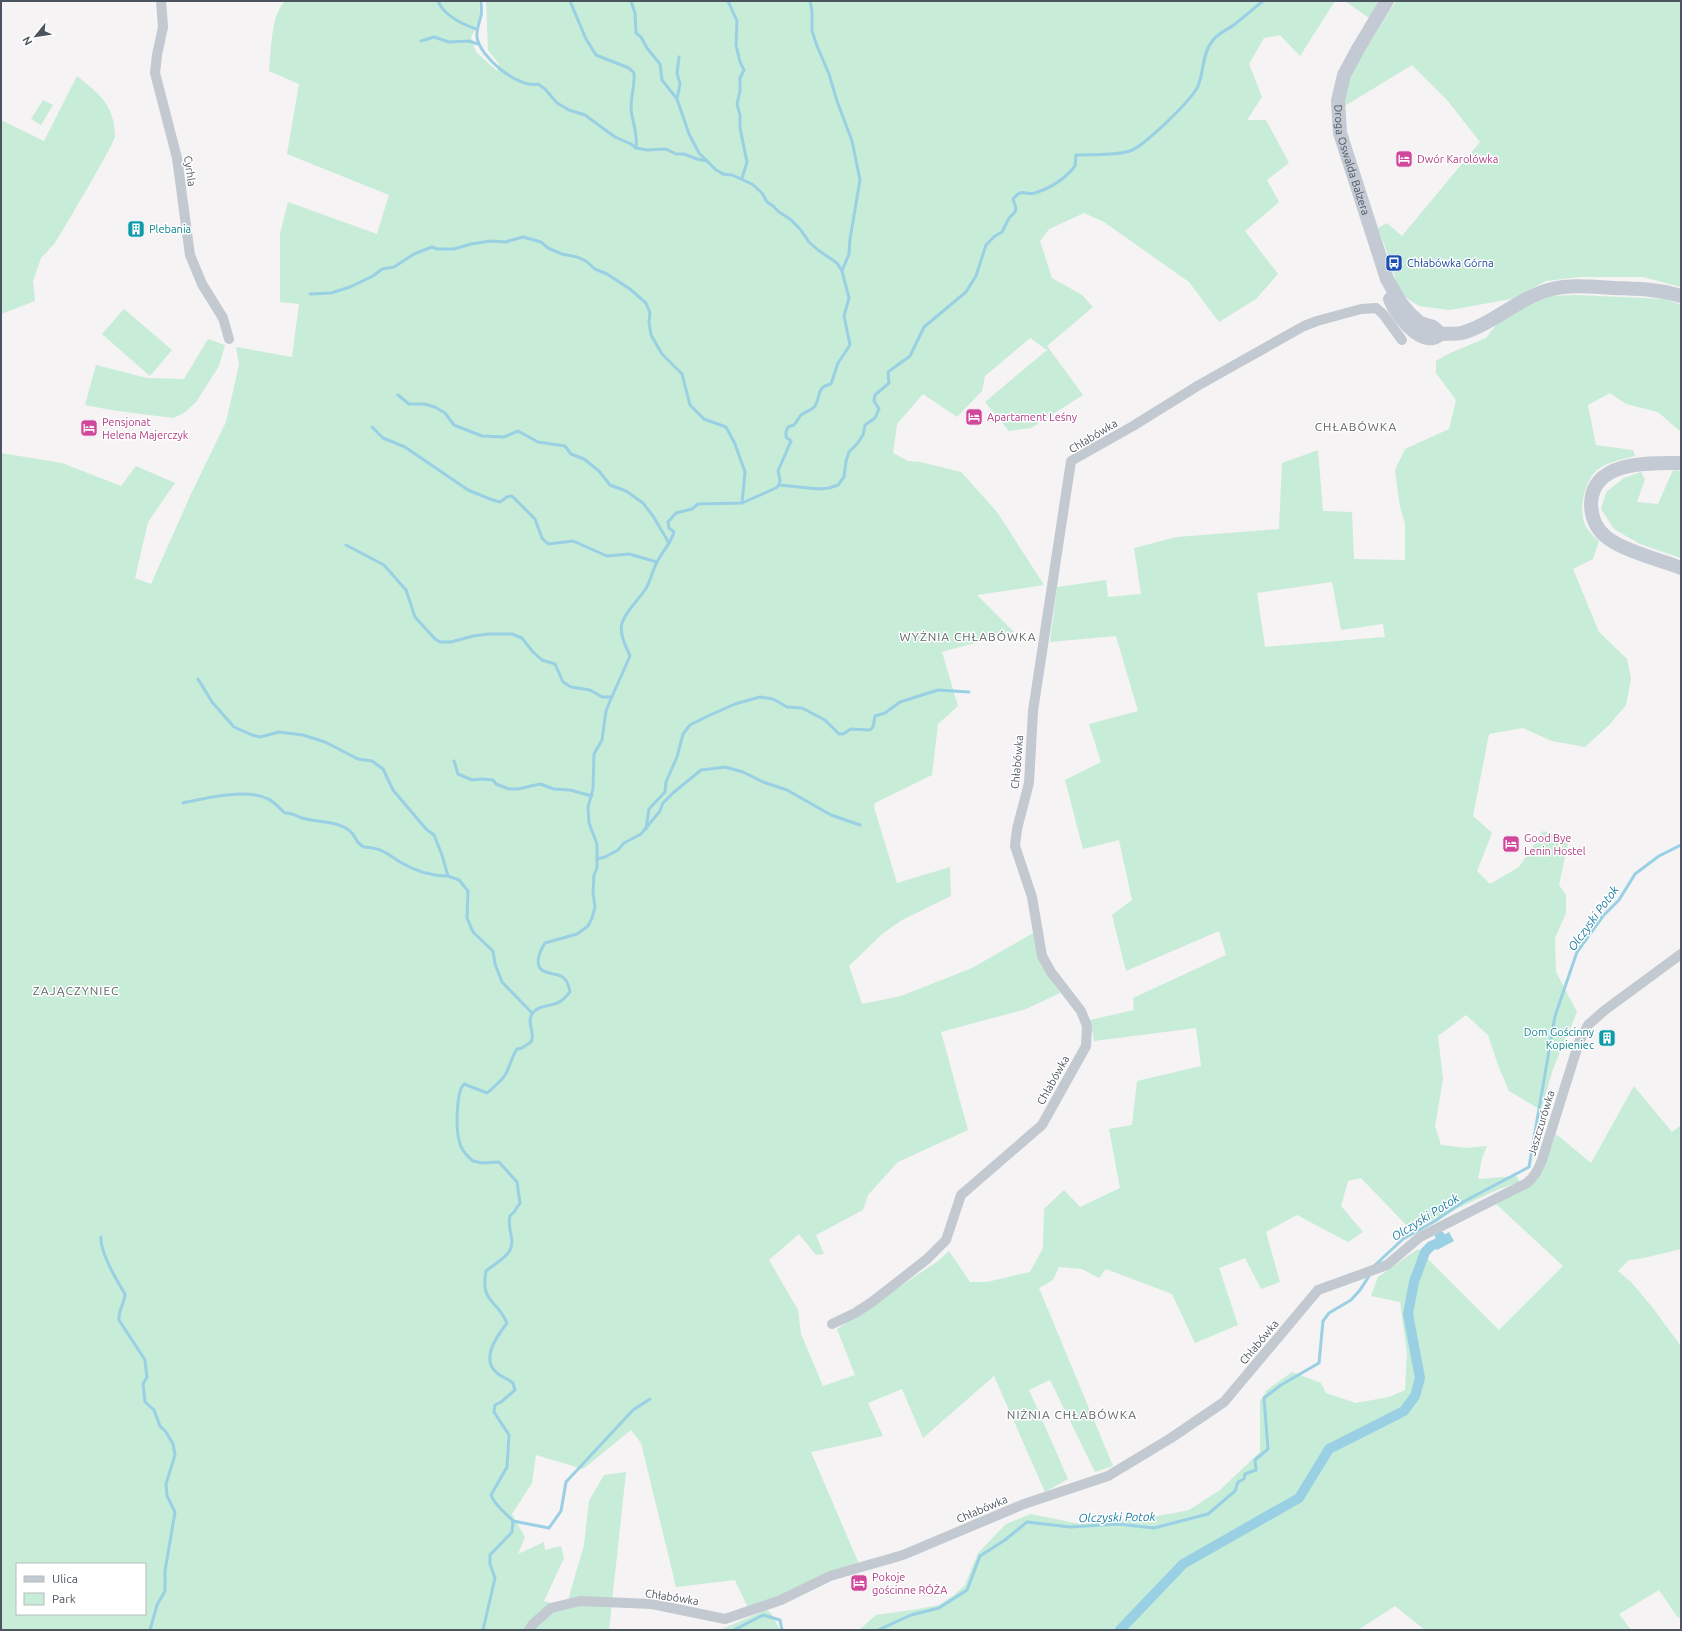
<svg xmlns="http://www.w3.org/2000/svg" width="1682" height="1631" font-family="Ubuntu,sans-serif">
  <rect width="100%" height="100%" fill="#f5f3f3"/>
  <g fill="#c7ecd8" fill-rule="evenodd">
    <path d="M285 1H479L480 17 471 38 476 52 497 71 499 64 488 50 486 1H1335L1300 56 1280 35 1264 38 1249 64 1262 97 1247 120H1266L1289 163 1267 180 1279 202 1245 231 1278 274 1256 299 1219 322 1189 282 1104 222 1084 213 1049 229 1040 241 1052 278 1082 295 1093 307 1047 346 1083 395 1031 428 1009 431 985 402 1047 350 1030 338 985 376 982 391 957 417 923 394 897 424 893 453 908 461 920 462 961 472 997 512 1044 585 977 595 1014 632 942 652 958 706 938 724 932 775 875 803 874 807 897 883 950 867 951 896 902 920 882 934 849 966 862 1004 901 996 972 968 1035 932 1041 965 1060 993 1026 1009 941 1032 968 1130 898 1162 868 1195 863 1210 816 1235 824 1254 816 1255 799 1234 769 1260 798 1310 801 1334 823 1386 855 1375 837 1329 938 1261 949 1251 970 1282H987L1030 1272 1043 1248 1044 1209 1064 1190 1080 1207 1120 1188 1109 1129 1132 1125 1137 1081 1201 1066 1196 1028 1094 1041 1090 1020 1134 1010 1133 998 1226 955 1219 931 1126 971 1112 915 1132 900 1119 840 1083 849 1065 780 1101 762 1089 724 1138 711 1116 636 1050 642 1057 587 1106 580 1108 597 1141 594 1134 548 1177 537 1279 529 1282 463 1318 450 1323 511 1352 512 1354 559 1405 560V523L1400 507 1395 470 1405 449 1449 429 1456 400 1436 373V361L1448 354 1486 338 1499 321 1526 305 1551 296 1576 295 1666 299 1681 305V432L1658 412 1626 404 1610 393 1588 405 1596 445 1633 450 1635 456C1622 459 1608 462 1597 470 1585 480 1579 507 1584 522 1586 529 1593 536 1599 541L1593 559 1573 569 1599 632 1627 659 1631 679 1626 705 1609 725 1585 747 1552 741 1523 728 1489 734 1473 816 1492 833 1477 871 1490 884 1519 867 1543 831 1569 839 1559 885 1566 895V913L1555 938 1556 972 1577 1012 1553 1069 1541 1110 1509 1091 1498 1065 1488 1035 1466 1015 1438 1036 1443 1079 1435 1126 1441 1145 1466 1148 1487 1146 1482 1158 1478 1179 1516 1176 1520 1182 1499 1189 1411 1230 1361 1178 1348 1181 1341 1206 1363 1232 1348 1242 1297 1215 1266 1232 1280 1282 1261 1289 1245 1258 1219 1268 1238 1325 1195 1343 1172 1294 1106 1269 1099 1278 1082 1269 1059 1267 1053 1280 1039 1288 1113 1466 1095 1472 1050 1380 1029 1390 1068 1479 1045 1492 994 1376 923 1438 902 1389 868 1403 883 1436 811 1452 859 1564 784 1597 748 1608 735 1580 676 1587 641 1443 631 1430 583 1469 536 1455 532 1483 512 1514 525 1537 518 1554 544 1542 545 1550 561 1546 564 1558 544 1601 566 1607 584 1545 589 1501 604 1475 626 1472 609 1630H1V453L62 463 121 486 136 466 175 483 148 522 135 578 151 584 191 494 226 422 239 365 236 347 292 357 299 304 280 302V234L288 202 377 234 389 195 287 154 299 84 269 71C271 52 271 14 285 1ZM1332 582 1341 630 1383 624 1385 637 1265 647 1257 593ZM17 1564H145V1614H17Z"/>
    <polygon points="1345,1 1380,1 1369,18"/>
    <polygon points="1396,1 1681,1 1681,287 1643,277 1580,277 1546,281 1511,299 1450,310 1419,306 1400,294 1390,260 1378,228 1387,223 1402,236 1480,142 1447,100 1412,65 1343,107 1348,78"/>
    <path d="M77 76C99 94 114 104 115 136 115 143 63 230 55 243L41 258 33 281 35 301 1 314V120L44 141Z"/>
    <polygon points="43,100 53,105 41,125 31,119"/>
    <polygon points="124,309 172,350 150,376 102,334"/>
    <polygon points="208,339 225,345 219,366 196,402 184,413 173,418 111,410 85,405 96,365 147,378 184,379"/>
    <polygon points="1673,470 1681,471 1681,558 1640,544 1614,529 1601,509 1606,492 1624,478 1641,472 1645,479 1637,502 1658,504"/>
    <polygon points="1634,1086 1672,1132 1681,1125 1681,1249 1644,1258 1629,1260 1618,1271 1631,1282 1652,1307 1681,1346 1681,1616 1678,1618 1659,1590 1619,1614 1631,1630 1425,1630 1395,1606 1358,1630 859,1630 876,1615 912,1610 939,1605 954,1595 965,1585 978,1553 1006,1524 1031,1514 1080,1524 1143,1519 1189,1510 1220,1490 1260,1452 1260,1401 1267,1390 1292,1372 1321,1383 1326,1393 1356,1403 1389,1397 1405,1390 1407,1353 1400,1302 1371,1296 1378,1277 1418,1249 1499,1330 1563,1266 1495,1203 1540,1175 1556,1134 1591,1163"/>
    <polygon points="766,1610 771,1613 780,1630 720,1630"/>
  </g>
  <polygon fill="#99d0e4" points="1449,1232 1454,1241 1437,1250 1433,1241"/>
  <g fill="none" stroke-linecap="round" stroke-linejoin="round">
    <g stroke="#99d0e4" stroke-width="3">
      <path d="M438 1C444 16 462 24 476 29"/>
      <path d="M481 1C481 6 482 12 481 16 479 24 476 29 477 37 479 56 518 89 538 84L545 89 557 103 569 110 585 115 615 137 631 144 636 148 647 150 666 149 676 154H684L697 159 707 161 716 170 722 173V174L732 175 752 184 762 193 767 202 773 206 779 212 790 219 800 229 809 242 818 250 837 263 842 271 849 298 844 316 850 345 838 363 831 384C816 387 821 396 815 406 811 411 806 411 801 415 799 417 797 422 794 425L788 427 786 432V437L791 441 778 471 780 480 779 485"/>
      <path d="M570 1 586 39 596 55 629 68 634 73C635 85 631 96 631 108 632 122 638 132 636 148"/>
      <polyline points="631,1 635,13 636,33 641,37 647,48 660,64 662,80 677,99 689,134 699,153 707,161"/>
      <polyline points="728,1 737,21 736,45 740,62 744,70 740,78 740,91 737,104 740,115 740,128 747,162 742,178"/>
      <polyline points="810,1 812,11 812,31 817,46 829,74 837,101 852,141 860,180 850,239 849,254 842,271"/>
      <polyline points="421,41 434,37 449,42 469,41 478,44"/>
      <polyline points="677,99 680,84 677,73 679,57"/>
      <polyline points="310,294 331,293 350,287 373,276 382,269 394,267 414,254 432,247 437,249 454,249 471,244 491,241 505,242 523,237 541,242 548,248 562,254 577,257 586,261 595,269 607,274 630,289 646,303 650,313 649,322 651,335 662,354 682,374 690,405 704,419 726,427 735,444 745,472 742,503"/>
      <polyline points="398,395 409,404 424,404 435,407 445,413 454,425 482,436 504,437 518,431 538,442 565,446 571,454 584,459 599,471 610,485 626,491 643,503 653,516 669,543"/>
      <path d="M372 427 383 438 405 447 468 490C479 494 489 500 500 502L507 497 512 496 535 519 542 538 548 544 573 541 607 556 629 554 657 562"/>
      <polyline points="346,545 384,565 406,590 415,617 435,639 440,642 451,642 473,636 488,634 512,634 522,638 533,652 542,660 555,664 563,682 571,687 590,690 602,697 612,697"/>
      <polyline points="198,679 212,702 234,727 252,735 260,737 279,732 303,735 325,742 358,759 372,761 383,769 393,790 426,829 434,835 442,855 448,876 459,880 468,891 467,918 473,932 493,951 495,964 502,982 532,1013"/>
      <polyline points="454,761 458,774 472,780 481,779 493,780 496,784 509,789 518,789 540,784 554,789 570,790 592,796"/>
      <path d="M183 803C206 798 247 788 268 799 275 802 279 808 285 813 292 812 296 816 302 818 318 823 340 820 352 833 357 839 355 842 364 847 382 848 386 853 400 862 415 871 432 876 448 876"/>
      <polyline points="646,829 649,809 665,792 666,782 677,757 683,734 690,725 708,716 735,704 760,697 773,699 787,707 802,708 825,720 839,734 843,734 851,729 870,730 873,727 875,716 885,713 900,702 938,690 969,692"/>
      <polyline points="597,859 605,857 618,850 624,843 641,834 660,811 663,803 673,793 701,770 710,769 725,767 743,772 763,782 787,790 831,815 860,825"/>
      <path d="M101 1237C100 1252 117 1281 125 1294 125 1303 118 1310 119 1320L145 1360 147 1377 143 1384 145 1402 154 1410 160 1426 166 1432 173 1444 175 1455 166 1484 167 1496 175 1512 165 1571V1591L157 1605 150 1630"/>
      <polyline points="1374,1266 1403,1239 1435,1221 1463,1202 1529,1167 1555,1016 1577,952 1603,916 1619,900 1635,874 1659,856 1681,845"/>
      <polyline points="513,1521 549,1528 561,1511 566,1482 633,1410 650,1399"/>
      <path d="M483 1630 495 1578 490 1564V1555L512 1532 513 1521C505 1512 495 1506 491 1495L507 1467 509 1435 494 1412 495 1405 501 1402 515 1390 513 1383C508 1379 502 1377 497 1373 480 1359 497 1336 507 1323 497 1299 480 1303 486 1271 499 1260 516 1255 511 1235 510 1228 508 1224 510 1216L514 1212 520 1203 517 1182 499 1162 482 1163 473 1161C467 1156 460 1148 459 1140 456 1129 456 1092 464 1084L487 1093C491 1090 502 1080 505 1075 510 1067 511 1058 517 1049L522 1048 531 1042C536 1033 526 1023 532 1014 538 1004 553 1007 561 1001 564 999 567 995 570 992 569 986 567 979 561 976 556 974 551 974 546 972 532 968 540 951 545 943L577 934 588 926 592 918 595 907 593 893 594 875 597 868V844L589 823 588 807 593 789 594 754 602 740 606 711 610 701 630 656C626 646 619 634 622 623 626 611 638 600 645 590 651 581 652 571 657 562 662 552 671 543 674 532L669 528 668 522 676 513 692 509 698 504 742 503 776 488 779 485 819 489 829 488 838 485 844 477 846 461 849 452 857 444 863 435 865 425 875 418 879 409 874 401 875 395 889 383 888 372 910 356 924 327 966 292 976 276 986 245 995 236 1002 232 1009 218 1015 212 1016 208 1013 199C1023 187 1024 196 1035 193 1050 188 1065 179 1075 166L1076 155C1092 154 1115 156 1130 151 1144 146 1192 100 1198 86 1204 72 1202 55 1211 43 1217 33 1226 31 1235 24 1244 17 1253 9 1263 1"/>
      <polyline points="734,1630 763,1615 780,1620 782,1630"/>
      <polyline points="878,1630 911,1615 939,1608 967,1590 980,1556 1005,1540 1027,1522 1070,1527 1118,1524 1154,1528 1208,1514 1235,1491 1238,1482 1244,1479 1245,1474 1256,1470 1255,1460 1268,1449 1264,1398 1281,1385 1319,1363 1323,1321 1329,1313 1351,1300 1360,1290 1371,1273"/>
    </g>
    <polyline stroke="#99d0e4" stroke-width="10" points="1120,1630 1183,1564 1299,1498 1329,1449 1404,1411 1415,1396 1420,1378 1408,1314 1414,1282 1425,1252 1431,1246 1442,1241 1440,1236"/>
    <g stroke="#c2c9d0" stroke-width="10">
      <polyline points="161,1 163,27 157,55 155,73 177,158 190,255 202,284 223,318 229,339"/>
      <polyline points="832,1324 855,1313 872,1302 927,1259 946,1240 961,1195 1042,1125 1086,1046 1087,1026 1081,1011 1051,972 1042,956 1032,897 1015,846 1017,829 1029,783 1033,711 1071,461 1133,426 1199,385 1304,326 1317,321 1361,309 1376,308 1383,314 1402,340"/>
      <path d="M529 1630 533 1624 551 1608 580 1601 652 1604 725 1619 781 1600 830 1576 903 1555 1024 1504 1108 1476 1171 1438 1224 1402 1318 1290 1387 1265 1420 1237 1527 1183C1535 1176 1538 1170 1542 1160L1579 1042 1588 1025 1605 1010 1681 954"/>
    </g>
    <g stroke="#c3cad4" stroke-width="14">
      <path id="s1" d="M1387 1 1358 49 1344 75 1338 101 1340 133 1387 279 1400 302 1410 314 1420 323 1433 327 1441 334"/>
      <path d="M1390 299C1395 313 1416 341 1433 338 1436 338 1438 335 1441 334 1449 333 1457 335 1465 332 1495 323 1519 297 1552 289 1572 284 1594 287 1615 288 1637 289 1660 289 1681 296"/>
      <path d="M1681 463C1650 463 1593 460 1591 503 1591 516 1596 528 1605 536 1621 550 1660 560 1681 568"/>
    </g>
  </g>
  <defs>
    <symbol id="hotel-square" viewBox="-11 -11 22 22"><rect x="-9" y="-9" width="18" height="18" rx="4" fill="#d1479c" stroke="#fff"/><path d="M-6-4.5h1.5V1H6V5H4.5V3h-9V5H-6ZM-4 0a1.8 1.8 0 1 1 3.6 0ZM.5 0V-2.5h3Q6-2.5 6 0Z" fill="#fff"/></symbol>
    <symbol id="building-square" viewBox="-11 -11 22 22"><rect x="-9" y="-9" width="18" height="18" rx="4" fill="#0f9aa8" stroke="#fff"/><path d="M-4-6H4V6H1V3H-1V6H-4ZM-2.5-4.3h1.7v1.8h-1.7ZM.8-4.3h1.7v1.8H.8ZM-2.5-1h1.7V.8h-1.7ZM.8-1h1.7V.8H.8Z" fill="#fff"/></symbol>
    <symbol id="bus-square" viewBox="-11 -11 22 22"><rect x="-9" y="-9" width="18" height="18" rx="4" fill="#1a4fb4" stroke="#fff"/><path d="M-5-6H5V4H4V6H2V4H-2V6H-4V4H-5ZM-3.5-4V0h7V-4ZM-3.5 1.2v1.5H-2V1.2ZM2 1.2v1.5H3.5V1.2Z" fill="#fff"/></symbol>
  </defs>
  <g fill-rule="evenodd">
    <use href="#hotel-square" x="1394" y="149" width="20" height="20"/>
    <use href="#building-square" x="126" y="219" width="20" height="20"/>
    <use href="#bus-square" x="1384" y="253" width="20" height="20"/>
    <use href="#hotel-square" x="964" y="407" width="20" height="20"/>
    <use href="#hotel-square" x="79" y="418" width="20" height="20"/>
    <use href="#hotel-square" x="1501" y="834" width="20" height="20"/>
    <use href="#building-square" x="1597" y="1028" width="20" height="20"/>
    <use href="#hotel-square" x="849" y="1573" width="20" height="20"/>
  </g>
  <g text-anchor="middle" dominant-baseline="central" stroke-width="3" stroke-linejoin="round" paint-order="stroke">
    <g font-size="11" fill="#4c555f" stroke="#fff">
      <text stroke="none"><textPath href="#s1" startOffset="173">Droga Oswalda Balzera</textPath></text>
      <text transform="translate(190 171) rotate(82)">Cyrhla</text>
      <text transform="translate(1093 436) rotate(-31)">Chłabówka</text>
      <text transform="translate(1017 762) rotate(-85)">Chłabówka</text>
      <text transform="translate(1053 1080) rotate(-61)">Chłabówka</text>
      <text transform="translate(1541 1123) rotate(-73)">Jaszczurówka</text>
      <text transform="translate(1259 1342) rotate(-50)">Chłabówka</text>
      <text transform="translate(982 1509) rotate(-23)">Chłabówka</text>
      <text transform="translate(672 1597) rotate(9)">Chłabówka</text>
    </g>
    <g font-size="11" fill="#b23c85" stroke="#fff" text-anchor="start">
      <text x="1417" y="159">Dwór Karolówka</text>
      <text x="987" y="417">Apartament Leśny</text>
      <text x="102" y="422">Pensjonat<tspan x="102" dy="13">Helena Majerczyk</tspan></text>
      <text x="1524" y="838">Good Bye<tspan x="1524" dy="13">Lenin Hostel</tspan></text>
      <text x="872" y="1577">Pokoje<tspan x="872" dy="13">gościnne RÓŻA</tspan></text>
    </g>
    <g font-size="11" fill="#0d838f" stroke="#fff" text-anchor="start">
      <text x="149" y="229">Plebania</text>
      <text x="1594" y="1032" text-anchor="end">Dom Gościnny<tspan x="1594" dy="13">Kopieniec</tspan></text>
    </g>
    <g font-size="11" fill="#164399" stroke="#fff" text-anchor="start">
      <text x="1407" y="263">Chłabówka Górna</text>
    </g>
    <g font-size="12" letter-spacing="1" fill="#606367" stroke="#fff">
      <text x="1356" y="426">CHŁABÓWKA</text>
      <text x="968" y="636">WYŻNIA CHŁABÓWKA</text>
      <text x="76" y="990">ZAJĄCZYNIEC</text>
      <text x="1072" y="1414">NIŻNIA CHŁABÓWKA</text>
    </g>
    <g font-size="12" font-style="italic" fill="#1c7ea2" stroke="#fff">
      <text transform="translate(1593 918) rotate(-54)">Olczyski Potok</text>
      <text transform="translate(1425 1217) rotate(-32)">Olczyski Potok</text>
      <text transform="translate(1117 1517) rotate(-1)">Olczyski Potok</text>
    </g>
  </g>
  <rect width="1682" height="1631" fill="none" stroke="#4c555f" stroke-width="4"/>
  <rect x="16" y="1563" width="130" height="52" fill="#ffffff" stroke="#b7bbbf"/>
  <rect x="24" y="1576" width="20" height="6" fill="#c3cad4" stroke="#b7bbbf"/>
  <text x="52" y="1583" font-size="12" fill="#4c555f">Ulica</text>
  <rect x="24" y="1593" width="20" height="12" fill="#c7ecd8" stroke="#b7bbbf"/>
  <text x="52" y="1603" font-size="12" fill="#4c555f">Park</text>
  <g transform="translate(36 36) rotate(240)" stroke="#ffffff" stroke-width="3" paint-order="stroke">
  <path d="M0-3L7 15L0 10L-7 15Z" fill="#4c555f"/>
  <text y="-6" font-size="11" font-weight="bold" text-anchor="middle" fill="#4c555f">N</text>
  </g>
</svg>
